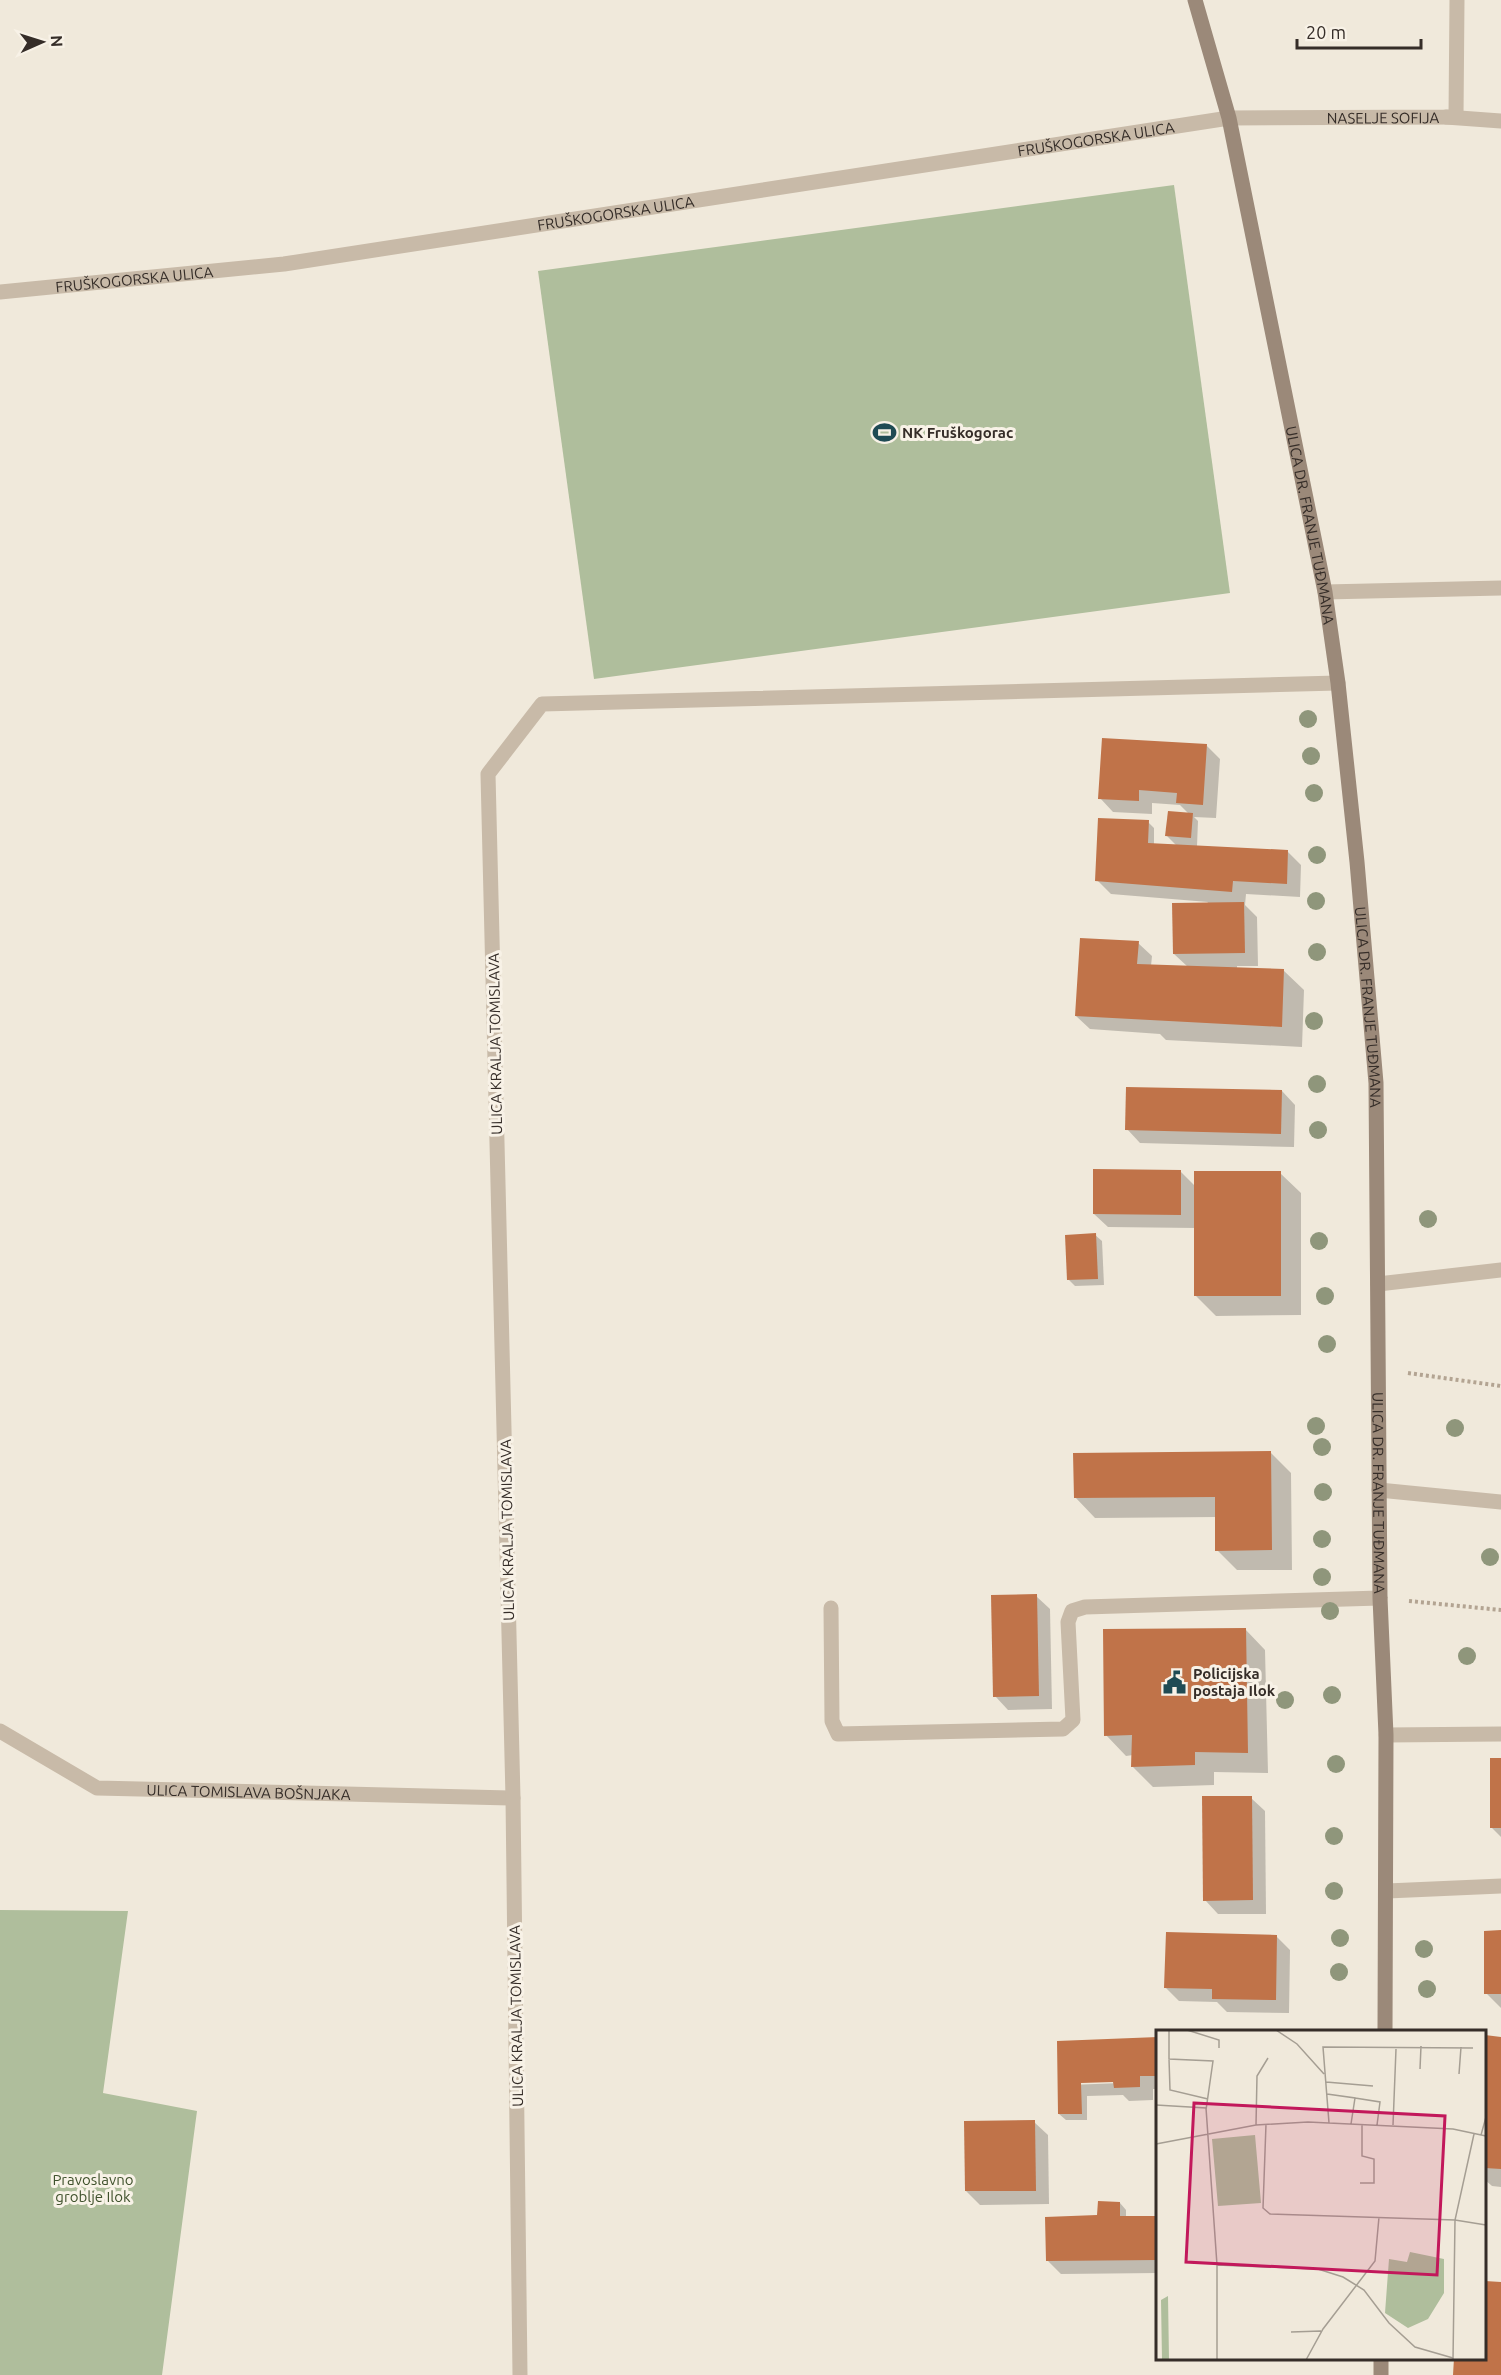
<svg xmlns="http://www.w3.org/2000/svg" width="1501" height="2375" font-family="Ubuntu,sans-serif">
  <rect width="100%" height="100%" fill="#f0e9db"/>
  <g fill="#afbe9c">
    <polygon points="1174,185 1230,593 594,679 538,271"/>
    <polygon points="0,1910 128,1911 103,2093 197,2111 162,2375 0,2375"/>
  </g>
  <g fill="#0003" fill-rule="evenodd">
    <polygon points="1206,745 1220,759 1216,818 1194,817 1198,821 1197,846 1288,852 1301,865 1300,897 1246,894 1245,905 1257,917 1258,966 1237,966 1237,969 1283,970 1304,990 1302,1047 1166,1040 1160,1034 1090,1029 1076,1016 1138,943 1152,956 1151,966 1188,967 1174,954 1208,902 1111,894 1097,880 1148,822 1154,828 1154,844 1176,845 1167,836 1189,814 1180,805 1152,803 1152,814 1113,812 1100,798"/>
    <polygon points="1282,1091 1295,1105 1294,1147 1140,1143 1127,1129"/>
    <polygon points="1180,1171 1196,1187 1280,1173 1301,1193 1301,1315 1216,1316 1196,1296 1196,1228 1108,1227 1094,1214"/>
    <polygon points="1095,1235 1102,1241 1104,1285 1075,1286 1069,1280"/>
    <polygon points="1271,1453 1291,1473 1292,1570 1237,1570 1217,1550 1217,1517 1095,1518 1075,1497"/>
    <polygon points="1036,1596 1050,1609 1052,1709 1008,1710 995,1696"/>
    <polygon points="1245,1629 1265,1650 1268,1773 1214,1772 1214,1785 1153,1787 1132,1766 1133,1755 1126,1756 1106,1735"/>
    <polygon points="1501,1759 1501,1837 1491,1827"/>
    <polygon points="1251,1798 1265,1811 1266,1914 1218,1914 1205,1900"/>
    <polygon points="1501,1932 1501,2008 1486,1993"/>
    <polygon points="1276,1936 1290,1950 1289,2013 1227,2012 1217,2002 1179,2001 1165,1987"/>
    <polygon points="1484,2037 1501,2039 1501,2187 1492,2186 1484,2179"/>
    <path d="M1158 2038V2089H1153V2100L1129 2101 1123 2095 1087 2096V2120H1066L1059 2114V2084ZM1121 2080V2083L1070 2085V2082Z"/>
    <polygon points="1034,2122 1048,2135 1049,2204 980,2205 966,2191"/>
    <polygon points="1120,2203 1126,2210 1126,2217 1158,2217 1158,2273 1061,2274 1048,2261"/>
    <polygon points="1484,2283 1501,2284 1501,2375 1454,2375 1484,2358"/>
  </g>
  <g fill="#c07349">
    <polygon points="1102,738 1207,744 1203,805 1176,803 1177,793 1139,790 1139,801 1098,799"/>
    <polygon points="1168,811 1193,813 1191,838 1165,836"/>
    <polygon points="1098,818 1149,820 1148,843 1288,850 1287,884 1233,881 1232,892 1095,881"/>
    <polygon points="1244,902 1245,953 1173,954 1172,903"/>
    <polygon points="1080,938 1139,941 1137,964 1284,969 1282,1027 1075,1016"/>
    <polygon points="1126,1087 1282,1090 1281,1134 1125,1130"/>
    <polygon points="1093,1169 1181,1170 1181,1215 1093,1214"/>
    <rect x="1194" y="1171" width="87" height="125"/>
    <polygon points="1096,1233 1098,1279 1067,1280 1065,1235"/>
    <polygon points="1271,1451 1272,1550 1215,1551 1215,1497 1074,1498 1073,1453"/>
    <polygon points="1037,1594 1039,1696 993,1697 991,1595"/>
    <polygon points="1246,1628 1248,1753 1195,1752 1195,1765 1131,1767 1132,1735 1104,1736 1103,1629"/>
    <rect x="1490" y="1758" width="11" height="70"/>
    <polygon points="1202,1796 1252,1796 1253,1900 1203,1901"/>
    <polygon points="1501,1930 1501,1994 1484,1994 1484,1931"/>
    <polygon points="1166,1932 1277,1935 1276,2000 1212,1999 1212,1989 1164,1988"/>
    <polygon points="1485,2035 1501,2037 1501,2169 1485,2168"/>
    <polygon points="1158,2037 1158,2076 1140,2076 1140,2087 1114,2088 1113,2082 1081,2083 1082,2114 1058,2114 1057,2041"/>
    <polygon points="1035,2120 1036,2191 965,2191 964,2121"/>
    <polygon points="1098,2201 1120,2202 1120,2216 1158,2216 1158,2260 1046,2261 1045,2217 1097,2215"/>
    <polygon points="1485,2281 1501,2282 1501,2375 1453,2375 1454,2358 1485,2358"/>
  </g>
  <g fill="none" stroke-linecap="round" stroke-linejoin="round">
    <g stroke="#b3a492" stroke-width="4" stroke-dasharray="3 3" stroke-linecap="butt">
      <polyline points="1408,1373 1501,1386"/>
      <polyline points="1409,1601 1501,1610"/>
    </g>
    <g stroke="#c8baa8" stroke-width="15">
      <polyline points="1446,117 1501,121"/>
      <path id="s1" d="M1229 118 1456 117 1457 0"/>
      <polyline points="1325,592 1501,588"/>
      <polyline points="1379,1490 1501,1502"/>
      <polyline points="831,1608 832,1721 838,1734 1063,1729 1073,1720 1068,1622 1072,1611 1085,1607 1380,1598"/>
      <polyline points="1386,1735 1501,1734"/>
    </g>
    <g stroke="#c8baa8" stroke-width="15">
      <path id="s2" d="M0 292 284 264 1229 118"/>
      <polyline points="1378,1284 1501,1270"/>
      <path id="s3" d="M0 1731 97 1788 513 1798"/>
      <polyline points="1387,1891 1501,1886"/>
      <polyline points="520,2375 513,1798 488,774 542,704 1338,683"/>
    </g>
    <g stroke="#9b8979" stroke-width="15">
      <path id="s4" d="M1195 0 1229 118 1325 592 1338 683 1357 862 1376 1083 1380 1598 1386 1735 1385 2032"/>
      <polyline points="1381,2375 1381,2358"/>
    </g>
  </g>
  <g fill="#8f967b">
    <circle cx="1308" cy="719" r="9"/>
    <circle cx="1311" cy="756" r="9"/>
    <circle cx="1314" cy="793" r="9"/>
    <circle cx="1317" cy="855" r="9"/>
    <circle cx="1316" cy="901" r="9"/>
    <circle cx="1317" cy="952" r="9"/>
    <circle cx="1314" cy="1021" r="9"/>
    <circle cx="1317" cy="1084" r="9"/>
    <circle cx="1318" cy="1130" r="9"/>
    <circle cx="1428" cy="1219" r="9"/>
    <circle cx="1319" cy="1241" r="9"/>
    <circle cx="1325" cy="1296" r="9"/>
    <circle cx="1327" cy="1344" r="9"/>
    <circle cx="1316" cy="1426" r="9"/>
    <circle cx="1455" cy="1428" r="9"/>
    <circle cx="1322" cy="1447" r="9"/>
    <circle cx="1323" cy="1492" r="9"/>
    <circle cx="1322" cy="1539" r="9"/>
    <circle cx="1490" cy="1557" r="9"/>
    <circle cx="1322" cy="1577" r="9"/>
    <circle cx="1330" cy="1611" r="9"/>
    <circle cx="1467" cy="1656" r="9"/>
    <circle cx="1332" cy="1695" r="9"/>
    <circle cx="1285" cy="1700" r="9"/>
    <circle cx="1336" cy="1764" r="9"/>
    <circle cx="1334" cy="1836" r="9"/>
    <circle cx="1334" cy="1891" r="9"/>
    <circle cx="1340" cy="1938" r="9"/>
    <circle cx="1424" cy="1949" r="9"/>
    <circle cx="1339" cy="1972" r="9"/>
    <circle cx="1427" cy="1989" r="9"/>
  </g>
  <defs>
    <symbol id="stadium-bare" viewBox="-9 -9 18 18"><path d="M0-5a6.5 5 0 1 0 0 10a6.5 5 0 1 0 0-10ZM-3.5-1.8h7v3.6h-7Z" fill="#1f4b54" stroke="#f8f2e7" stroke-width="2.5" paint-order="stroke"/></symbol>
    <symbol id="civic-bare" viewBox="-9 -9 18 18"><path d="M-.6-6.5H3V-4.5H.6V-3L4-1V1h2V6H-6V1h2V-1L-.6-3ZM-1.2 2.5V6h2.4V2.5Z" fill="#1f4b54" stroke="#f8f2e7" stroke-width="2.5" paint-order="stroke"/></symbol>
  </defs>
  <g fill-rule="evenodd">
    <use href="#stadium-bare" x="868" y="416" width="33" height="33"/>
    <use href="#civic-bare" x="1158" y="1666" width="33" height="33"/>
  </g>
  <g text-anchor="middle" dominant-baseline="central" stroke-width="6" stroke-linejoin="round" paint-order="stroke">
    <g font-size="15" fill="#352d28" stroke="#f8f2e7">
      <text stroke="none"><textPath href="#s1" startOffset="154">NASELJE SOFIJA</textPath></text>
      <text stroke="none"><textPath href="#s2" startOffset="1107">FRUŠKOGORSKA ULICA</textPath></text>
      <text stroke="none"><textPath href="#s2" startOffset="621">FRUŠKOGORSKA ULICA</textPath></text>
      <text stroke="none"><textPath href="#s2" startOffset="135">FRUŠKOGORSKA ULICA</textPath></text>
      <text stroke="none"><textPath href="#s4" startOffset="538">ULICA DR. FRANJE TUĐMANA</textPath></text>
      <text stroke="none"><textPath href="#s4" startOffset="1024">ULICA DR. FRANJE TUĐMANA</textPath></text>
      <text transform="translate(495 1044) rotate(-91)">ULICA KRALJA TOMISLAVA</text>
      <text stroke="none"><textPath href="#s4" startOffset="1510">ULICA DR. FRANJE TUĐMANA</textPath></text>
      <text transform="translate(507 1530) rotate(-91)">ULICA KRALJA TOMISLAVA</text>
      <text stroke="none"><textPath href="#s3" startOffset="264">ULICA TOMISLAVA BOŠNJAKA</textPath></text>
      <text transform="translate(516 2016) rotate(-91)">ULICA KRALJA TOMISLAVA</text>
    </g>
    <g font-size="15" font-weight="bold" fill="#352d28" stroke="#f8f2e7" text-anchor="start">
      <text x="902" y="432">NK Fruškogorac</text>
      <text x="1193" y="1673">Policijska<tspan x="1193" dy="17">postaja Ilok</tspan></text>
    </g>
    <g font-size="15" fill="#40522d" stroke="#f8f2e7">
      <text x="93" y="2179">Pravoslavno<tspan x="93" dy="17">groblje Ilok</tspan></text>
    </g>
  </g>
  <g transform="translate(1156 2030)">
    <rect width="330" height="330" fill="#f0e9db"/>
    <path d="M99 105 105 173 62 176 56 109ZM254 222 288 229V263L272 289 252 298 229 283 233 229 251 232ZM12 266 13 330H6L5 270Z" fill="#afbe9c"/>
    <path fill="none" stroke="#a59e93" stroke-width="1.5" d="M13 0V29L57 31 50 80M31 0 63 10V18M120 0 141 14 168 44M13 29 14 60 52 69M264 39 265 16M303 44 305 17M170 52 217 56M171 64 199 68 195 94M199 68 224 72 221 95M0 75 50 78 61 235V330M173 93 167 17 317 18M110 94 107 178 114 184 299 190 330 195M100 95 101 46 112 28M237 95 240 19M325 105 330 87M0 114 100 95 152 92 297 99 330 106M204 153H218V129L206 126V95M61 235 162 239 187 247 208 260 233 293 259 317 297 328M135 302 165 301M150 330 167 299 219 231 223 187M297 330 299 190 318 104"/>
    <path fill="#c2185b" fill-opacity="0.15" stroke="#c2185b" stroke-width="3" d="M38 73 289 86 281 245 30 232Z"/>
    <rect width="330" height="330" fill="none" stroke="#352d28" stroke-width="3"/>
  </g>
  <g transform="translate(42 42) rotate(87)" stroke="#f8f2e7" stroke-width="4.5" paint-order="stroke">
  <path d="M0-4.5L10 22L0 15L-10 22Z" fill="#352d28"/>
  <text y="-9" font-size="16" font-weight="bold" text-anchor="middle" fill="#352d28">N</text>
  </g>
  <path d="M1297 39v9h124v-9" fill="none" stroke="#352d28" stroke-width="3"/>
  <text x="1306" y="39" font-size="18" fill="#352d28" stroke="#f8f2e7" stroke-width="4.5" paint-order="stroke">20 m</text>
</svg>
